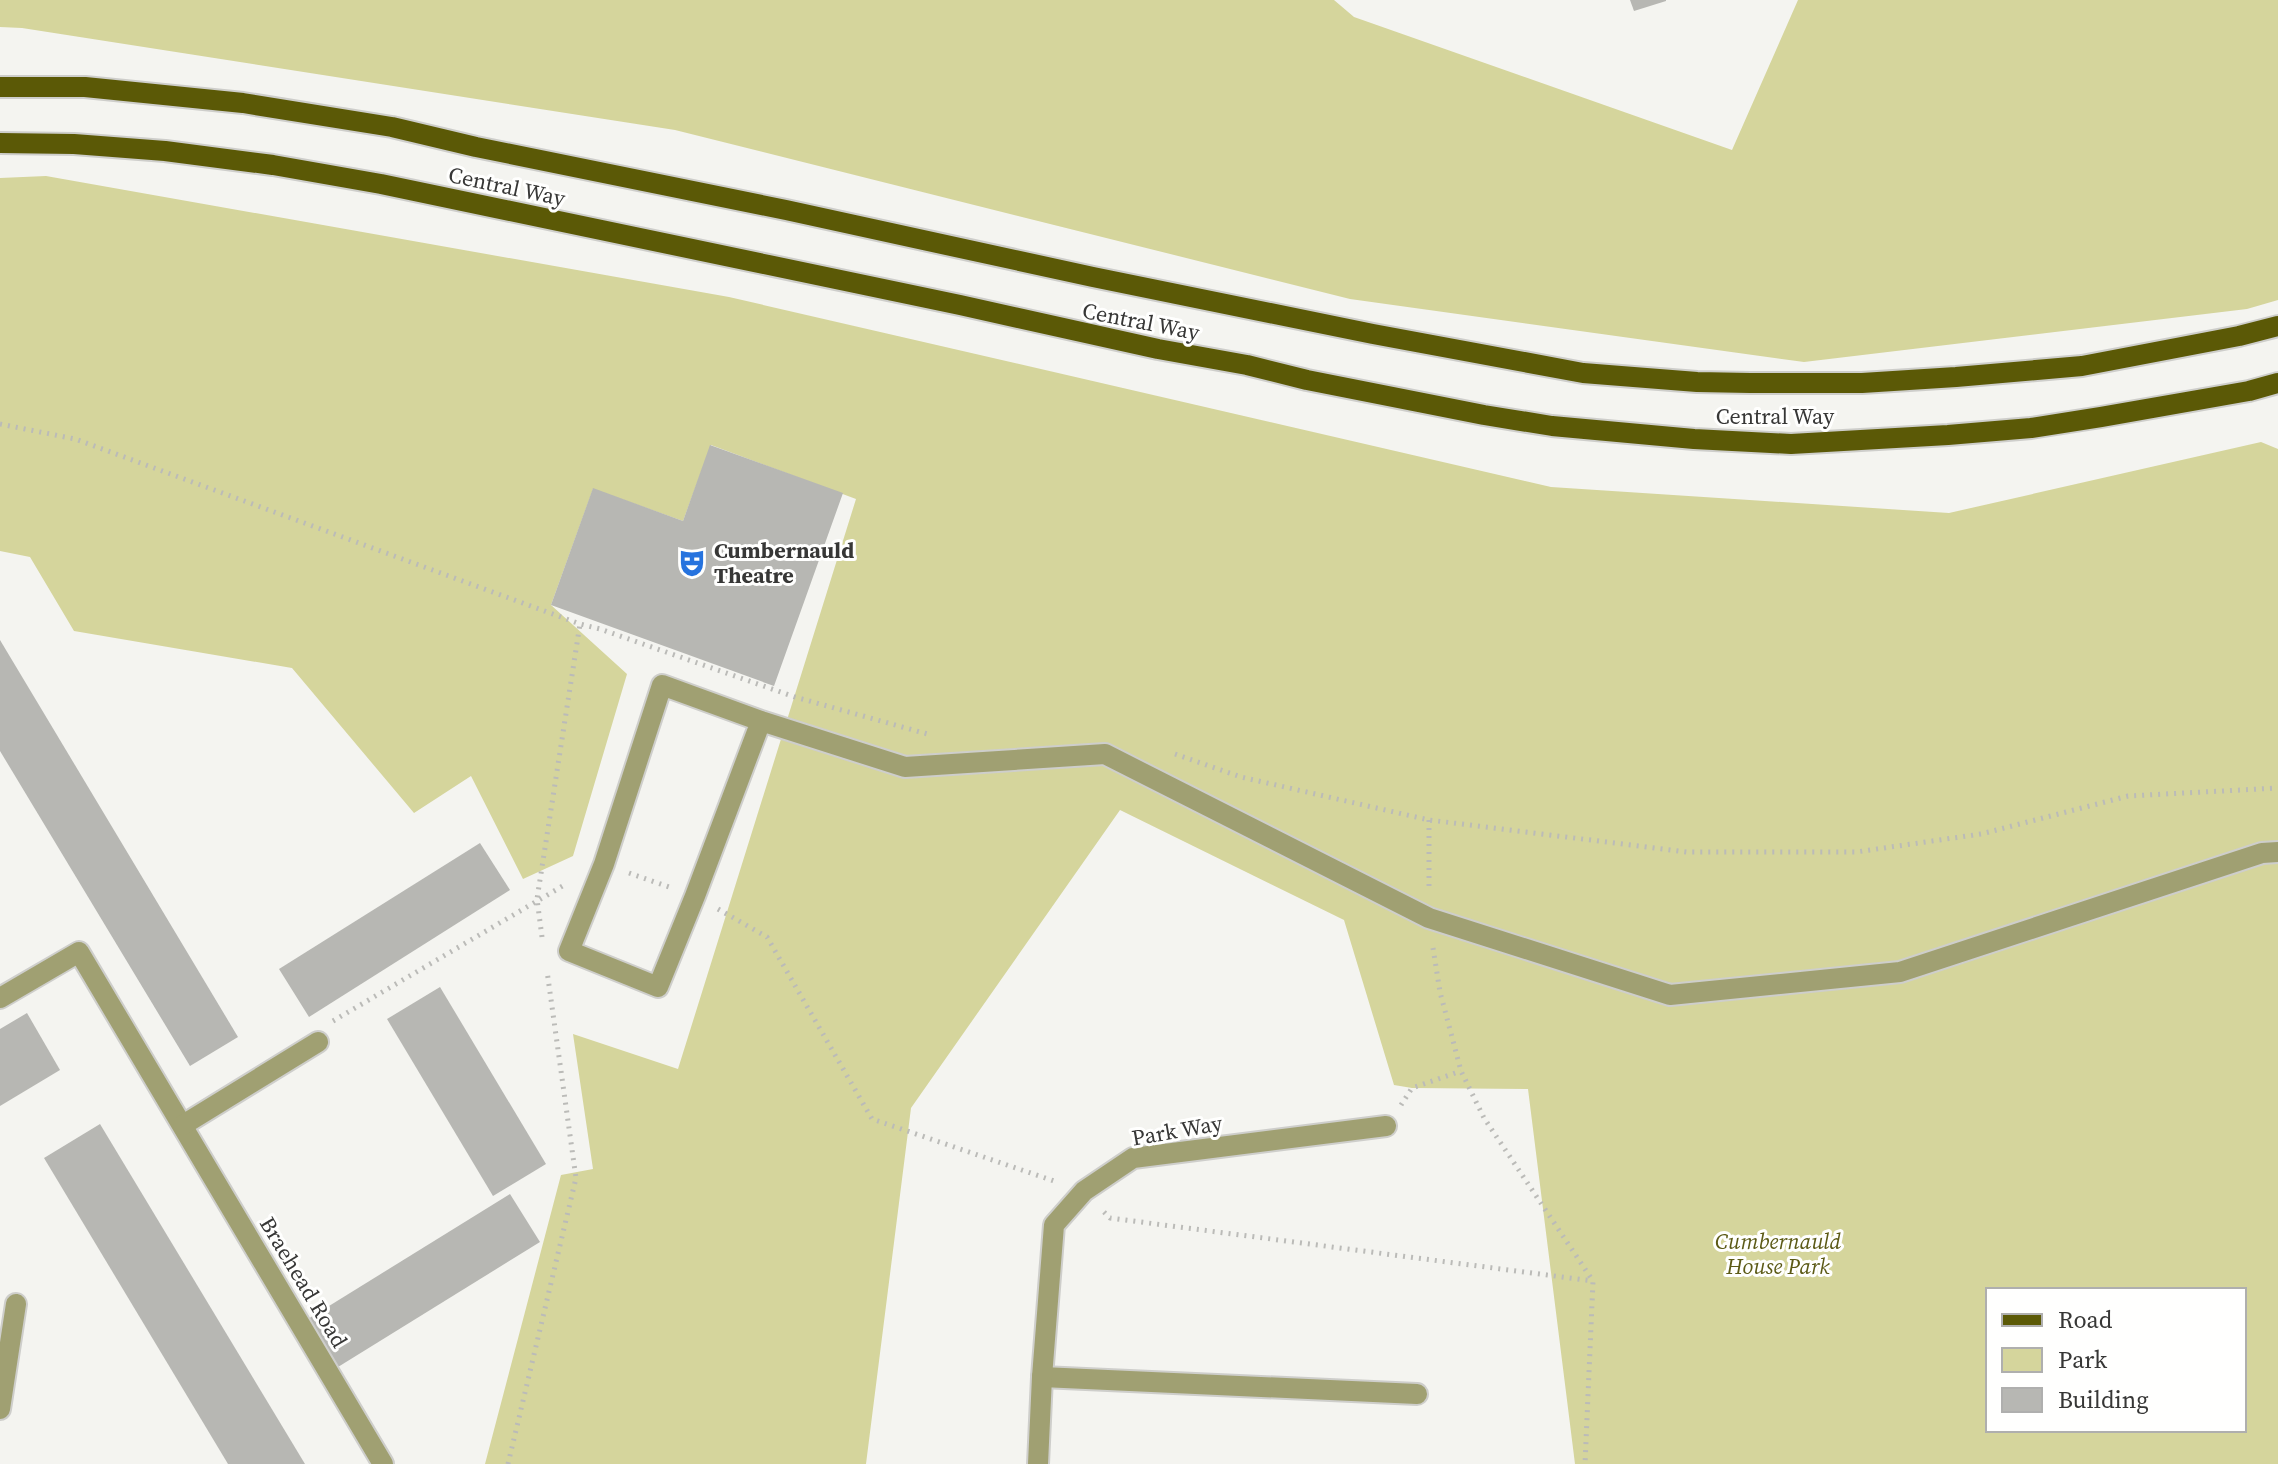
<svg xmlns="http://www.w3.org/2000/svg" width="2278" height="1464" font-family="'Source Serif 4',serif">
  <rect width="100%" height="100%" fill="#f4f4f0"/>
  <g fill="#d5d59c" fill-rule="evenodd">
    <polygon points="0,0 1334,0 1354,17 1732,150 1798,0 2278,0 2278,300 2247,309 1804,362 1350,299 675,130 22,28 0,27"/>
    <path d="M46 176 729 297 1551 487 1949 513 2261 442 2278 449V1464H1575L1528 1089 1412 1088 1394 1085 1344 920 1120 810 911 1108 866 1464H485L561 1175 593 1169 573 1034 678 1069 856 499 711 445 683 521 593 489 551 605 627 674 573 856 523 879 471 776 414 813 292 668 74 631 30 557 0 551V178ZM1988 1290H2244V1430H1988Z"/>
  </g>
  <g fill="#b7b7b3">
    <polygon points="1630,0 1666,0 1666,1 1634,11"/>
    <polygon points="710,445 843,493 774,686 551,605 593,488 683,521"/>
    <polygon points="0,640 238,1037 190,1066 0,751"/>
    <polygon points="480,843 510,890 309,1017 279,969"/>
    <polygon points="440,987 546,1164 493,1196 387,1019"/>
    <polygon points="27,1013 60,1070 0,1106 0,1029"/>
    <polygon points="100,1124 305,1464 228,1464 44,1158"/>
    <polygon points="510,1194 540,1242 338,1367 308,1319"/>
  </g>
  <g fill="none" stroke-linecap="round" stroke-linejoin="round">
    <defs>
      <g id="minor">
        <polyline points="761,721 662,685 604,864 569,951 658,987 695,896 761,721 905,767 1105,754 1429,918 1670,995 1900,972 2262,853 2278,852"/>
        <polyline points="0,998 79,952 383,1464"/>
        <polyline points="183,1125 318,1042"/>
        <polyline points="1042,1377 1417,1394"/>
        <polyline points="0,1409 16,1304"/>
        <polyline points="1038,1464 1042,1377 1054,1225 1084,1191 1133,1158 1386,1126"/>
      </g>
      <g id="major">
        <polyline points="0,87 85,87 243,103 392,127 476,147 786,210 1093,277 1373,334 1583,373 1697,382 1750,383 1862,383 1956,377 2082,366 2239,336 2278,326"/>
        <polyline points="0,143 74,144 165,151 273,165 381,184 960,305 1158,349 1247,365 1307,380 1484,415 1552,426 1694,439 1791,444 1948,435 2031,428 2101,417 2249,391 2278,383"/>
      </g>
    </defs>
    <use href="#minor" stroke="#cececb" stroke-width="24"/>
    <use href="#major" stroke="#cececb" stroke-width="24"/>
    <g stroke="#bbbbb8" stroke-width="5" stroke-dasharray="2 6" stroke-linecap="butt">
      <polyline points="0,424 75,439 580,624 600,629 795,697 931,735"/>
      <polyline points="1175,754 1241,777 1429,820 1687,852 1856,852 1981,834 2128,796 2278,788"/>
      <polyline points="1429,820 1429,887"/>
      <polyline points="629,873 669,887"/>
      <polyline points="718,909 767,937 872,1119 1057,1182"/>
      <polyline points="542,937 537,899 580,624"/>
      <polyline points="1433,948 1440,992 1461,1071 1484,1118 1593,1281 1585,1464"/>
      <polyline points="333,1021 566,884"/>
      <polyline points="1401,1105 1412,1088 1461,1071"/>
      <polyline points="1104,1212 1110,1218 1593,1281"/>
      <polyline points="508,1464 576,1178 547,971"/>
    </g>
    <use href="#minor" stroke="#a0a072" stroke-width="20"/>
    <use href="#major" stroke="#5b5906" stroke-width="20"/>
  </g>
  <defs>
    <symbol id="theatre-bare" viewBox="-9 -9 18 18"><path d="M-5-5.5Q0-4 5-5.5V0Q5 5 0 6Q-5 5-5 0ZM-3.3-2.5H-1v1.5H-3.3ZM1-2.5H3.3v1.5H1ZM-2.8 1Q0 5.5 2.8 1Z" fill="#2673de" stroke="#fffffe" stroke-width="2.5" paint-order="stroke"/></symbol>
  </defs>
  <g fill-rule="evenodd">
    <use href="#theatre-bare" x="672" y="543" width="40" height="40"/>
  </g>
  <g text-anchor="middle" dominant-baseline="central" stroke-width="6" stroke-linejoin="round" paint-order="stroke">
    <g font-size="22" fill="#373736" stroke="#fffffe">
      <text transform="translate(507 186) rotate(12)">Central Way</text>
      <text transform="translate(1141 321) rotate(11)">Central Way</text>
      <text x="1775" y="416">Central Way</text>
      <text transform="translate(1177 1130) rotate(-10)">Park Way</text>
      <text transform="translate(304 1282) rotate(59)">Braehead Road</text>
    </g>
    <g font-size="22" font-weight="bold" fill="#373736" stroke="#fffffe" text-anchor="start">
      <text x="714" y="550">Cumbernauld<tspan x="714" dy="25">Theatre</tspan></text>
    </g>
    <g font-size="22" font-style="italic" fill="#5c5a16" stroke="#fffffe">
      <text x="1778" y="1241">Cumbernauld<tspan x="1778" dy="25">House Park</tspan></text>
    </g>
  </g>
  <rect x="1986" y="1288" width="260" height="144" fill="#fffffe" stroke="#afafae" stroke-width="2"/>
  <rect x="2002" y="1314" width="40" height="12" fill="#5b5906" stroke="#afafae" stroke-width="2"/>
  <text x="2058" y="1328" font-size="24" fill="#373736">Road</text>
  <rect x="2002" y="1348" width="40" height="24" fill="#d5d59c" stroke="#afafae" stroke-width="2"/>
  <text x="2058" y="1368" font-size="24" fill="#373736">Park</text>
  <rect x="2002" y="1388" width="40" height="24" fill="#b7b7b3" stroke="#afafae" stroke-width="2"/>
  <text x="2058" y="1408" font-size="24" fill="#373736">Building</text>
</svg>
